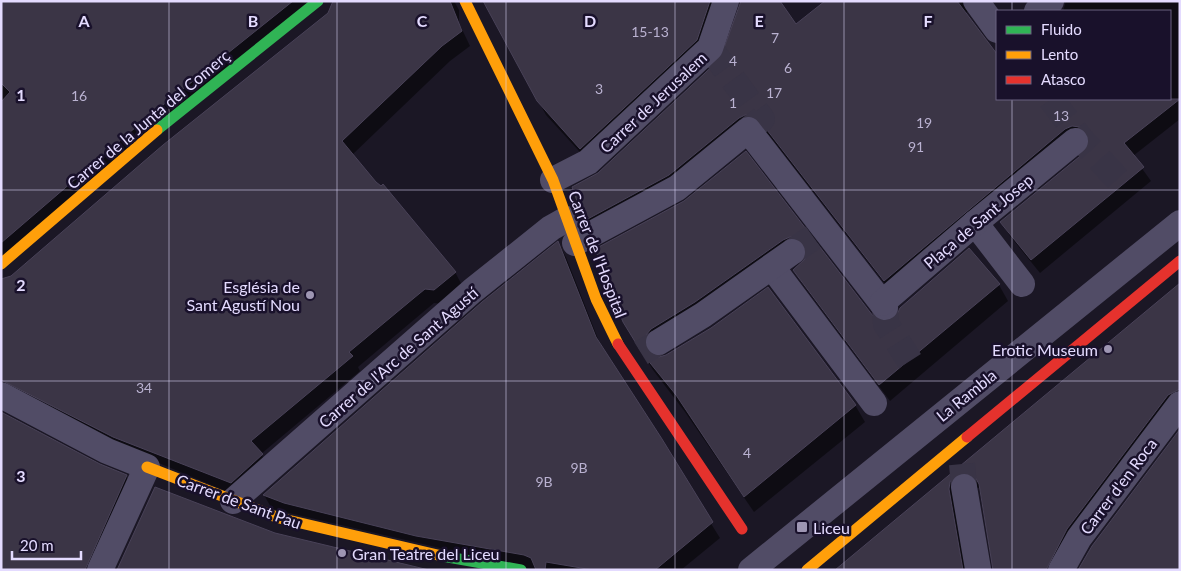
<svg xmlns="http://www.w3.org/2000/svg" width="1181" height="571" font-family="Lato,sans-serif">
  <rect width="100%" height="100%" fill="#1b1725"/>
  <g fill="#0007">
    <polygon points="1,1 321,1 1,265"/>
    <polygon points="443,1 454,1 459,10 459,23 470,46 450,61 352,155 455,272 463,287 443,304 434,303 422,313 358,367 360,371 261,454 271,470 240,497 1,397 1,280 12,277"/>
    <polygon points="481,1 729,1 705,54 589,162 546,115 487,6"/>
    <polygon points="741,1 780,1 779,2 796,26 827,1 980,1 975,3 965,14 995,53 997,51 997,99 1170,99 1170,11 1063,11 1066,1 1180,1 1180,119 1133,156 1151,181 1040,273 1010,236 1002,222 1086,153 1090,146 1089,140 1081,140 893,294 769,135 762,130 593,234 586,220 574,188 599,174 721,60"/>
    <polygon points="745,153 872,317 878,322 888,323 895,319 969,249 999,285 1008,301 890,401 804,286 794,270 806,259 808,254 800,253 655,352 653,357 855,405 865,422 754,512 685,412 653,370 634,339 685,202"/>
    <polygon points="558,243 566,257 602,349 720,538 681,570 535,570 272,509 264,495"/>
    <polygon points="1180,285 1180,408 1062,570 994,570 979,488 970,487 968,570 837,570"/>
    <polygon points="99,465 126,476 134,491 98,570 1,570"/>
  </g>
  <g fill="#3b3546" stroke="#494258">
    <polygon points="1,1 293,1 143,121 1,243 1,102 10,92 1,83"/>
    <polygon points="333,1 450,1 462,31 442,46 342,141 376,182 381,186 383,184 456,272 434,290 425,289 414,298 349,352 353,356 251,441 263,454 231,483 113,437 1,380 1,279 11,276 163,145 328,13"/>
    <polygon points="483,1 710,1 697,40 580,149 537,101"/>
    <polygon points="741,1 780,1 796,24 825,1 957,1 997,54 997,99 1180,99 1124,143 1144,167 1031,260 1000,222 1085,152 1089,146 1090,138 1086,131 1080,127 1072,126 1065,129 884,281 760,121 753,116 745,115 739,118 669,175 584,221 572,187 598,173 720,59"/>
    <polygon points="746,151 873,316 879,321 887,322 895,319 900,308 969,248 1000,284 879,385 793,270 805,259 807,251 804,244 798,238 790,237 783,240 695,302 651,329 646,335 644,342 646,349 652,355 659,357 666,355 711,328 768,287 856,405 744,497 676,395 642,353 623,322 595,249 684,201"/>
    <polygon points="558,241 596,337 662,439 713,522 655,570 593,570 546,562 545,570 536,570 531,558 524,555 416,536 284,503 263,495 482,302"/>
    <polygon points="1180,283 1180,389 1168,395 1067,529 1046,570 993,570 979,484 975,477 969,473 962,472 954,476 950,482 949,489 963,570 835,570"/>
    <polygon points="1,412 100,464 127,475 85,570 1,570"/>
    <polygon points="1180,429 1180,570 1078,570 1092,546"/>
    <polygon points="155,487 275,533 429,570 117,570"/>
  </g>
  <g fill="none" stroke-linecap="round" stroke-linejoin="round">
    <g stroke="#393446" stroke-width="26" stroke-dasharray="26 13" stroke-linecap="butt">
      <polyline points="710,48 762,119 748,130"/>
      <polyline points="1051,99 1080,138 1122,184"/>
      <polyline points="792,252 822,231"/>
      <polyline points="885,307 886,324 910,361"/>
      <polyline points="641,353 659,342"/>
      <polyline points="962,464 964,487"/>
    </g>
    <g stroke="#514c66" stroke-width="26">
      <polyline points="976,1 997,30"/>
      <polyline points="1037,11 1051,1"/>
      <polyline points="553,180 588,162 710,48 726,1"/>
      <polyline points="975,223 1022,284"/>
      <polyline points="575,243 677,188 748,130 885,307"/>
      <polyline points="772,267 874,403"/>
      <polyline points="882,303 975,223 1075,141"/>
      <polyline points="659,342 703,315 792,252"/>
      <polyline points="1,395 107,451 147,467 100,570"/>
      <polyline points="964,487 978,569"/>
      <polyline points="233,501 472,291 551,228 567,219"/>
      <polyline points="751,570 1180,223"/>
      <polyline points="1061,570 1079,538 1180,404"/>
    </g>
    <g stroke="#30b455" stroke-width="11">
      <polyline points="157,130 318,1"/>
      <polyline points="442,556 521,570"/>
    </g>
    <g stroke="#ff9f0a" stroke-width="11">
      <polyline points="465,1 553,180 596,299 618,344"/>
      <polyline points="1,264 157,130"/>
      <polyline points="147,467 279,518 442,556"/>
      <polyline points="807,570 967,437"/>
    </g>
    <g stroke="#e5322d" stroke-width="11">
      <polyline points="618,344 742,529"/>
      <polyline points="967,437 1180,261"/>
    </g>
  </g>
  <path fill="none" stroke="#e4dbff" stroke-width="1" stroke-opacity="0.55" d="M169 1V570M337 1V570M506 1V570M675 1V570M844 1V570M1012 1V11M1012 99V570M1 190H1180M1 381H1180"/>
  <g fill="#9e96b3" stroke="#19112b" stroke-width="2">
    <circle cx="310" cy="295" r="5"/>
    <circle cx="1108" cy="349" r="5"/>
    <rect x="796" y="521" width="12" height="12" rx="2.5"/>
    <circle cx="342" cy="553" r="5"/>
  </g>
  <g text-anchor="middle" dominant-baseline="central" stroke-width="5" stroke-linejoin="round" paint-order="stroke">
    <g font-size="14" fill="#bab2d1">
      <text x="650" y="31">15-13</text>
      <text x="775" y="37">7</text>
      <text x="733" y="60">4</text>
      <text x="788" y="67">6</text>
      <text x="599" y="88">3</text>
      <text x="774" y="92">17</text>
      <text x="79" y="95">16</text>
      <text x="733" y="102">1</text>
      <text x="1061" y="115">13</text>
      <text x="924" y="122">19</text>
      <text x="916" y="146">91</text>
      <text x="144" y="387">34</text>
      <text x="747" y="452">4</text>
      <text x="579" y="467">9B</text>
      <text x="544" y="481">9B</text>
    </g>
    <g font-size="16" fill="#e4dbff" stroke="#19112b">
      <text transform="translate(653 102) rotate(-43)">Carrer de Jerusalem</text>
      <text transform="translate(148 119) rotate(-40)">Carrer de la Junta del Comerç</text>
      <text transform="translate(978 221) rotate(-40)">Plaça de Sant Josep</text>
      <text transform="translate(598 254) rotate(69)">Carrer de l'Hospital</text>
      <text transform="translate(398 357) rotate(-41)">Carrer de l'Arc de Sant Agustí</text>
      <text transform="translate(966 395) rotate(-39)">La Rambla</text>
      <text transform="translate(1118 486) rotate(-53)">Carrer d'en Roca</text>
      <text transform="translate(239 501) rotate(20)">Carrer de Sant Pau</text>
    </g>
    <g font-size="16" fill="#e4dbff" stroke="#19112b" text-anchor="end">
      <text x="300" y="286">Església de<tspan x="300" dy="18">Sant Agustí Nou</tspan></text>
      <text x="1098" y="349">Erotic Museum</text>
      <text x="813" y="527" text-anchor="start">Liceu</text>
      <text x="352" y="553" text-anchor="start">Gran Teatre del Liceu</text>
    </g>
  </g>
  <g font-size="16" text-anchor="middle" font-weight="bold" fill="#e4dbff" stroke="#19112b" stroke-width="5" stroke-linejoin="round" paint-order="stroke">
    <text x="84" y="27">A</text>
    <text x="253" y="27">B</text>
    <text x="422" y="27">C</text>
    <text x="590" y="27">D</text>
    <text x="759" y="27">E</text>
    <text x="928" y="27">F</text>
    <text x="21" y="101">1</text>
    <text x="21" y="291">2</text>
    <text x="21" y="482">3</text>
  </g>
  <rect width="1181" height="571" fill="none" stroke="#e4dbff" stroke-width="5"/>
  <rect x="996" y="10" width="175" height="90" fill="#19112b" stroke="#6a6280"/>
  <rect x="1006" y="26" width="25" height="8" fill="#30b455" stroke="#6a6280"/>
  <text x="1041" y="35" font-size="15" fill="#e4dbff">Fluido</text>
  <rect x="1006" y="51" width="25" height="8" fill="#ff9f0a" stroke="#6a6280"/>
  <text x="1041" y="60" font-size="15" fill="#e4dbff">Lento</text>
  <rect x="1006" y="76" width="25" height="8" fill="#e5322d" stroke="#6a6280"/>
  <text x="1041" y="85" font-size="15" fill="#e4dbff">Atasco</text>
  <path d="M12 551v8h69v-8" fill="none" stroke="#e4dbff" stroke-width="2.5"/>
  <text x="20" y="551" font-size="15" fill="#e4dbff" stroke="#19112b" stroke-width="4" paint-order="stroke">20 m</text>
</svg>
